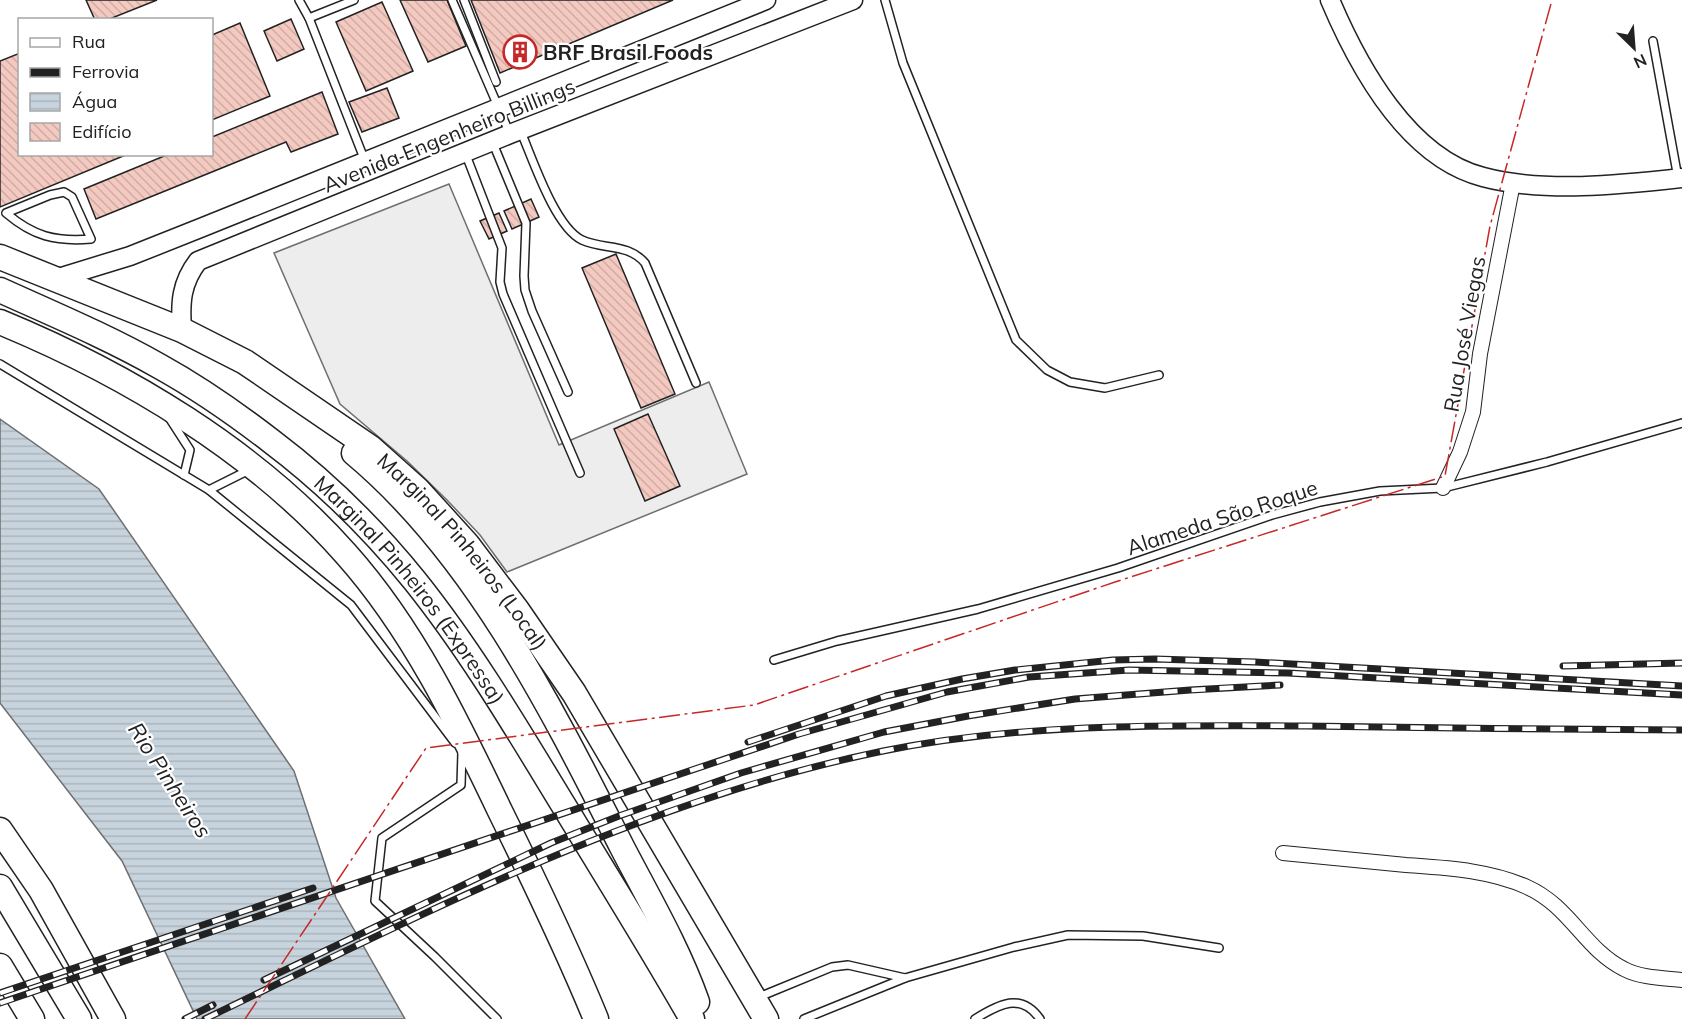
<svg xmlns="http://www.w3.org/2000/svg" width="1682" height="1019" font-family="Mulish,sans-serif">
  <defs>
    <pattern id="water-rules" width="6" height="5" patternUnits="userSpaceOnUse" patternTransform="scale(1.5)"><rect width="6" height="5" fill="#c7d3dd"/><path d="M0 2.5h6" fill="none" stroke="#abb5bd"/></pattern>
    <pattern id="building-back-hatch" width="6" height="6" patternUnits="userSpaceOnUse" patternTransform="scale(1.5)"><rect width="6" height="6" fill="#f3c9c0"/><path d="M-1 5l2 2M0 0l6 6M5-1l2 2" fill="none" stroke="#d0aca5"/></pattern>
  </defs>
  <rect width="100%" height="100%" fill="#fff"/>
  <polygon fill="#ededed" stroke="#6f6f6f" stroke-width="1.5" points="449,184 559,445 709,382 747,474 507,572 480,535 447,500 407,461 340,404 274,253"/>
  <polygon fill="url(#water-rules)" stroke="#6f6f6f" stroke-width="1.5" points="0,419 99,489 294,771 336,898 405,1019 197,1019 122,861 0,703"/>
  <g fill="url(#building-back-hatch)" stroke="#222" stroke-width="1.5">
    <polygon points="86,0 157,0 107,20 95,20"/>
    <polygon points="400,0 447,0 466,46 428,62"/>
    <polygon points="471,0 673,0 500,73"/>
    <polygon points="382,2 413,71 366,91 336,22"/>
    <polygon points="291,19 304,49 277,61 264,31"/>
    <polygon points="240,23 270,96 212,120 212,35"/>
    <polygon points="20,53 20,154 128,154 0,207 0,61"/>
    <polygon points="387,88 399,118 362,132 349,102"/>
    <polygon points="322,92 338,134 291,152 286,142 96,219 84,189 169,154 212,154 212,137"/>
    <polygon points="531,199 539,217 512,229 504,211"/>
    <polygon points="499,213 507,231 489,239 480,221"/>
    <polygon points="616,254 675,394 641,408 582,268"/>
    <polygon points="648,414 680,486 645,501 614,429"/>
  </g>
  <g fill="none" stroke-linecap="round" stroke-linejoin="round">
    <defs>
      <g id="lane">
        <polyline points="299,0 309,18 365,161"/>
        <polyline points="452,0 510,134"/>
        <polyline points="464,0 496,82"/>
        <polyline points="885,0 903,63 1016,340 1047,370 1070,382 1105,388 1159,375"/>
        <polyline points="309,18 354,0"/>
        <polyline points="1653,41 1678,178"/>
        <path d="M521 132C533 160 555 227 582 240 604 250 628 243 645 263L696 383"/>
        <polyline points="492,141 526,223 524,276 525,290 532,311 568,392"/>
        <polyline points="466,155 502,248 500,282 503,294 580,473"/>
        <path d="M64 192 72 197 91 239C55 242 33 236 6 213L50 195Z"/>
        <polyline points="0,364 209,490 351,605 455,743"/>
        <polyline points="170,419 190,450 184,475"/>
        <polyline points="209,490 249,470"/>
        <polyline points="774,660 837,641 978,609 1118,568 1272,515 1320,502 1380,491 1443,488 1547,462 1682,423"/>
        <polyline points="462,752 461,785 382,838 375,901 435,957 497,1019"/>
        <polyline points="759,997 832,967 848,965 905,978"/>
        <polyline points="804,1019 905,978 1014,947 1068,935 1143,936 1219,948"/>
        <path d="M975 1019C999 1004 1021 992 1040 1019"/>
      </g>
      <g id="street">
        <polyline points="1443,488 1460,452 1473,412 1480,354 1513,183"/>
        <path d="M1283 853C1324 857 1365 861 1406 865 1447 868 1489 870 1527 887 1570 906 1585 950 1624 969 1641 978 1663 978 1682 980"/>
      </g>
      <g id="secondary">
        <path d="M1330 0C1358 66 1408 158 1483 177 1543 193 1620 185 1682 178"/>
        <polyline points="55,279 130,256 203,227 766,0"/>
        <path d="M182 330C180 303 181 283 198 261L510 134 853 0"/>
      </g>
      <g id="highway">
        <path id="s1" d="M0 257 182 330 245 362 371 448 418 490 467 544 517 610 574 693 766 1019"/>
        <path id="s2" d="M0 290C53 314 108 337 159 366 197 387 236 414 271 441 324 481 373 529 415 581 471 651 517 729 564 806 607 877 651 947 692 1019"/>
        <path d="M0 322C126 374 255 451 346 554 413 629 457 721 500 811 534 880 567 948 596 1019"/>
        <path d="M354 453C475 554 552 709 622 847 648 897 678 948 697 1002"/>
        <polyline points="0,830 41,890 113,1019"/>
        <polyline points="0,887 79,1019"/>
        <polyline points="0,966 32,1019"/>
      </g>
    </defs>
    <use href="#lane" stroke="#222" stroke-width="10"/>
    <use href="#street" stroke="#222" stroke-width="16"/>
    <use href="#secondary" stroke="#222" stroke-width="21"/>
    <use href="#highway" stroke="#222" stroke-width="27"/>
    <use href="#lane" stroke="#fff" stroke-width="7"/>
    <use href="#street" stroke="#fff" stroke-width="14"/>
    <use href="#secondary" stroke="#fff" stroke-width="18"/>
    <use href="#highway" stroke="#fff" stroke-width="24"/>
    <defs>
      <g id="rail">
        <polyline points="1563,666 1682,663"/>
        <polyline points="748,742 886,696 962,679 1015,670 1113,660 1155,659 1255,662 1682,686"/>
        <polyline points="264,980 551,843 619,816 741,773 884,732 968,716 1075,699 1190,690 1280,685"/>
        <polyline points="0,993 313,888"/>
        <polyline points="0,1003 799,734 947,692 1029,677 1129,670 1288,673 1682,695"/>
        <polyline points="185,1019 213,1005"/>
        <path d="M205 1019C424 913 643 800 883 751 1021 723 1164 725 1305 726 1431 728 1556 729 1682 730"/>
      </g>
    </defs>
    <use href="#rail" stroke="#222" stroke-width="7"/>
    <use href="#rail" stroke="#fff" stroke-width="4.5" stroke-dasharray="14" stroke-linecap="butt"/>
    <polyline stroke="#c62828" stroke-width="1.5" stroke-dasharray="21 4.5 3 4.5" stroke-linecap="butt" points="245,1019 426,748 754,705 1115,582 1445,476 1490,226 1552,0"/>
  </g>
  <defs>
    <symbol id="building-ring" viewBox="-11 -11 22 22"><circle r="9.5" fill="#fff" stroke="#c62828" stroke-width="1.5"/><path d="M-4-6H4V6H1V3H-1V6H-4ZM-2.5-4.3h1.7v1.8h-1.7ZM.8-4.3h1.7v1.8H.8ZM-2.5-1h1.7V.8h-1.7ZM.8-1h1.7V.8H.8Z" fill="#c62828"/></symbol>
  </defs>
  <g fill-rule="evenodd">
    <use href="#building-ring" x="501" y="33" width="38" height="38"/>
  </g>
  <g text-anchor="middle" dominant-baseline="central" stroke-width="4.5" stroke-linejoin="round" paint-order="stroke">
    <g font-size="21" font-weight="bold" fill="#222" stroke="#fff" text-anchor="start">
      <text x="543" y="52">BRF Brasil Foods</text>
    </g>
    <g font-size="21" fill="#222" stroke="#fff">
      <text transform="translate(449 135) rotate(-22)">Avenida Engenheiro Billings</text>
      <text transform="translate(1464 334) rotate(-80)">Rua José Viegas</text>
      <text transform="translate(1222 517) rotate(-18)">Alameda São Roque</text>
      <text stroke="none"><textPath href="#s1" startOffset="558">Marginal Pinheiros (Local)</textPath></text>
      <text stroke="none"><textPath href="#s2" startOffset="516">Marginal Pinheiros (Expressa)</textPath></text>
    </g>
    <g font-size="22" font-style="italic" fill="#222" stroke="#fff">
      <text transform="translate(170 780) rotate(57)">Rio Pinheiros</text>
    </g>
  </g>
  <rect x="18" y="18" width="195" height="138" fill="#ffffff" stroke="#a7a7a7" stroke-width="1.5"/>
  <rect x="30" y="38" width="30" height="9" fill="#ffffff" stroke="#a7a7a7" stroke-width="1.5"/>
  <text x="72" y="48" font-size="18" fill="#222222">Rua</text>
  <rect x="30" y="68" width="30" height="9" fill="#222222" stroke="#a7a7a7" stroke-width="1.5"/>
  <text x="72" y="78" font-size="18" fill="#222222">Ferrovia</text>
  <rect x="30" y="93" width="30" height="18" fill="url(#water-rules)" stroke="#a7a7a7" stroke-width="1.5"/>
  <text x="72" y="108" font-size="18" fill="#222222">Água</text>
  <rect x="30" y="123" width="30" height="18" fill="url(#building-back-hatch)" stroke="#a7a7a7" stroke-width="1.5"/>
  <text x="72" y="138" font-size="18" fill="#222222">Edifício</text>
  <g transform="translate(1634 48) rotate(155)" stroke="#ffffff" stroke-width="4.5" paint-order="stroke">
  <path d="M0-4.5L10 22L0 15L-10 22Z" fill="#222222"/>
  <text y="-9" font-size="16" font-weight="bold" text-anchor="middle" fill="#222222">N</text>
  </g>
</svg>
